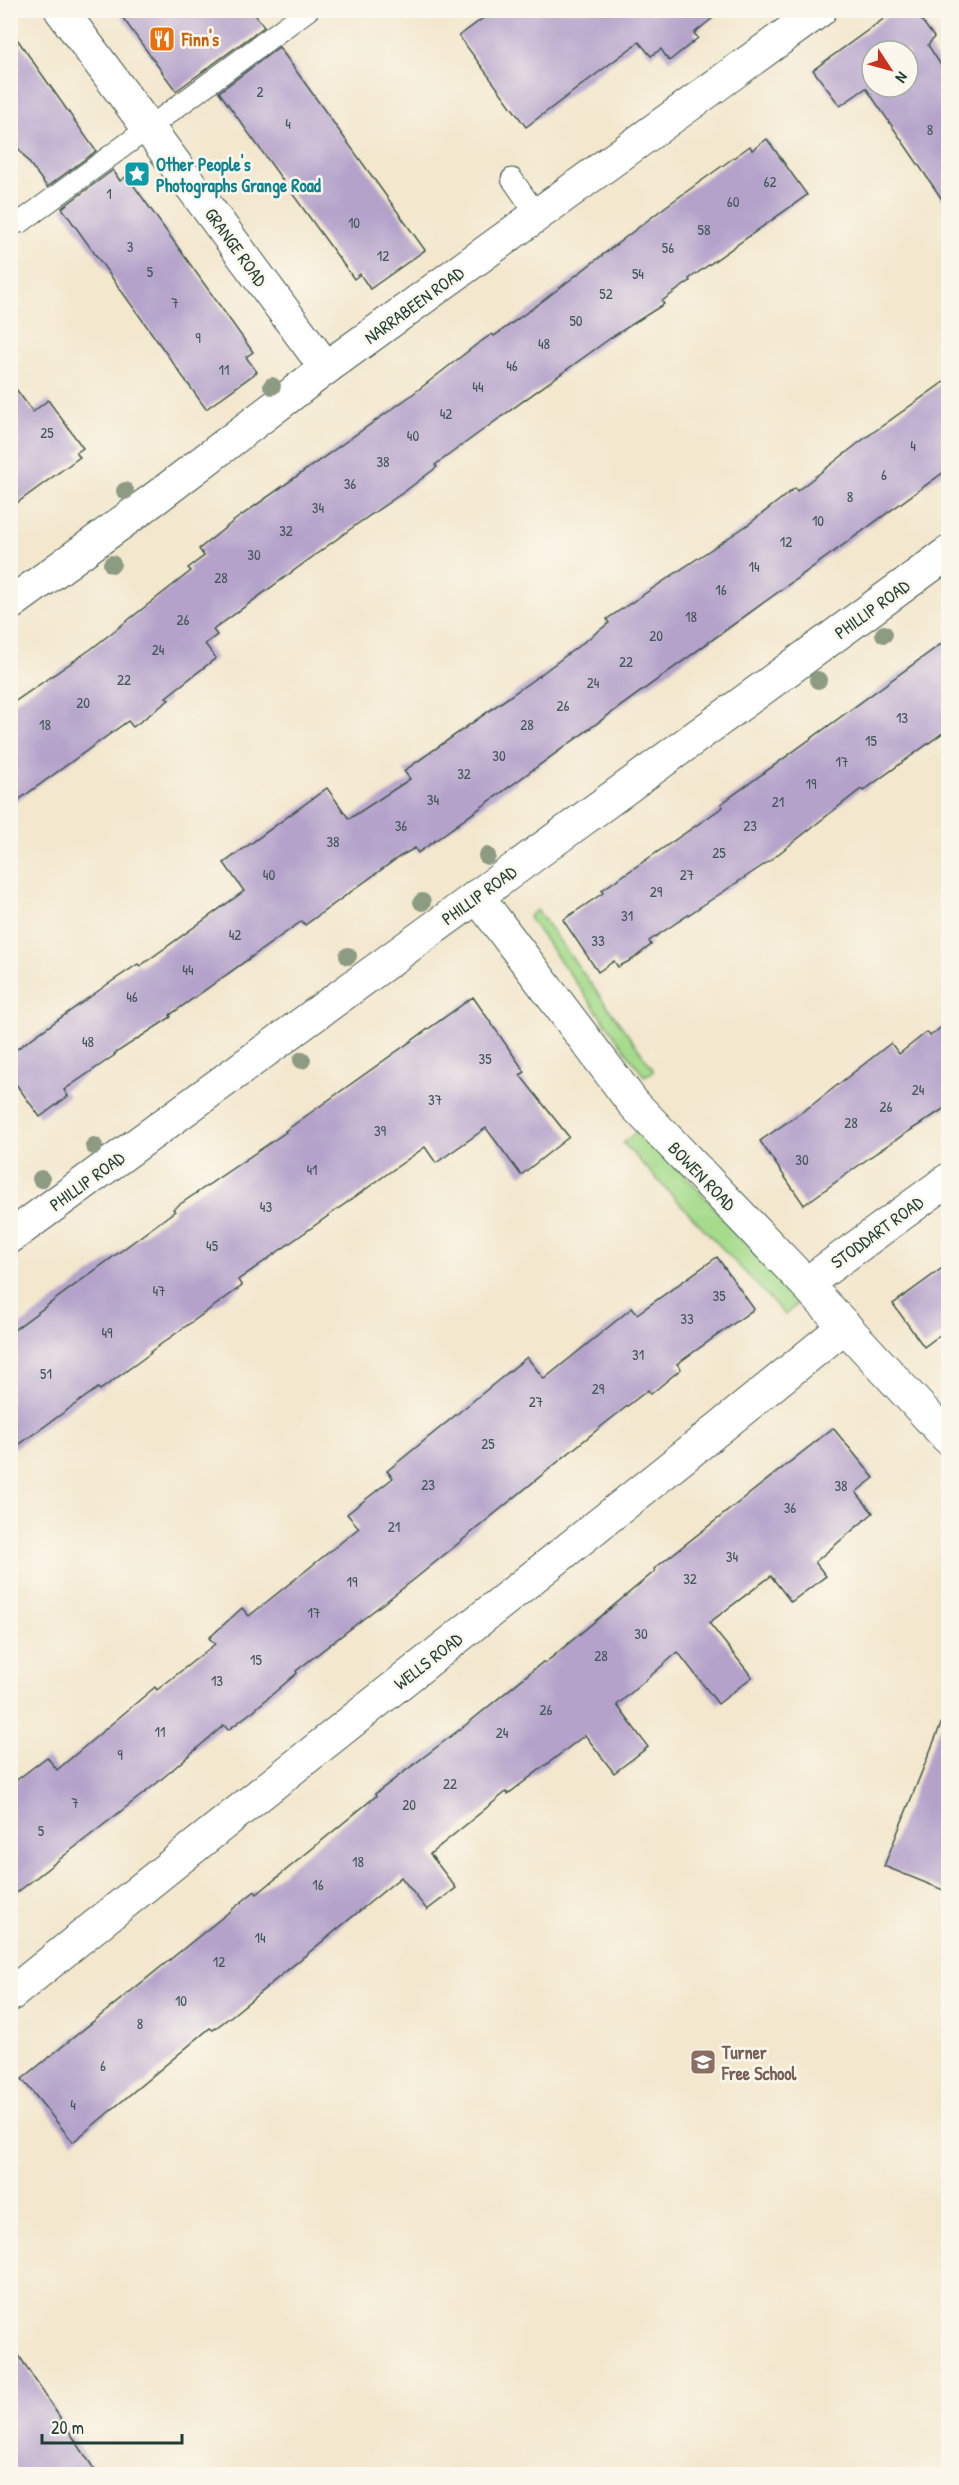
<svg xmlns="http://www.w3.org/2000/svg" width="959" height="2485" font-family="'Patrick Hand',sans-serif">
  <rect width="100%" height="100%" fill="#fbf7ec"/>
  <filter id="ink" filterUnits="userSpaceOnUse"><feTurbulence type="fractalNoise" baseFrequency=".0167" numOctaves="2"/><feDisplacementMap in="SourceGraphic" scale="12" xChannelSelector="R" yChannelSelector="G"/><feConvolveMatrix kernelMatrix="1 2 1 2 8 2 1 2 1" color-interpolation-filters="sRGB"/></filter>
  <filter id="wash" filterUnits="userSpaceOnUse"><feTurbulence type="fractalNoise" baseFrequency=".008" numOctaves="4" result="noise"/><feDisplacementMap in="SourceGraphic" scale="24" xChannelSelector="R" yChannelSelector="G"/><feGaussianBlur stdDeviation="1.35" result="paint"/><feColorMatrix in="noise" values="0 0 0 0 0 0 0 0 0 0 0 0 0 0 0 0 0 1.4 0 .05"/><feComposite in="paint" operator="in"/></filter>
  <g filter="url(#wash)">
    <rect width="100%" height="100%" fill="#f3e7cd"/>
    <g fill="#a6db8c" stroke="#628c60" stroke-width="1.5">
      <polygon points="537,910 653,1069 653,1072 644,1076 531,921 529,916"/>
      <polygon points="642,1127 799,1303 785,1315 623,1143"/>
    </g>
    <g id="blocks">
      <g fill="#b4a2ca" fill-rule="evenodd">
        <polygon points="117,10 252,10 264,27 176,91"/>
        <polygon points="723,10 694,33 698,38 669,61 661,49 651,56 639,42 526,127 459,36 493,11"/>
        <path d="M896 10H914L934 37 928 45 948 76V208L866 88 840 106 813 70ZM872 51H908V87H872Z"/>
        <polygon points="10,29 96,151 47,187 10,137"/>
        <polygon points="279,47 425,250 370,289 360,274 354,279 219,92"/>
        <polygon points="767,139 807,195 689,279 690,281 662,301 664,304 612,337 483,430 435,465 437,467 404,492 356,525 213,630 217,635 205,644 216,658 166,697 169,700 133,727 128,721 10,806 10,705 91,649 191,571 188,568 204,556 199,549 235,520 409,397 476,345 492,334 494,336 540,303 665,207 750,146 752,150"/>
        <polygon points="113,170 120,181 127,176 253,352 246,357 257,372 206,409 62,208"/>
        <polygon points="948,379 948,469 418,853 415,848 399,857 305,925 302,921 170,1015 171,1017 114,1054 115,1055 64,1090 68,1096 40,1117 10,1076 10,1054 108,984 138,964 140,966 244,891 224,863 327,788 349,819 410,779 404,771 540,675 609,623 607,619 749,524 795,488 797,491 861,441"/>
        <polygon points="10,381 33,412 48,400 83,448 76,453 80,457 10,508"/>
        <polygon points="948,639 948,729 863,791 861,789 768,862 649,941 651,945 633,959 618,967 614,961 598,972 563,920 603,893 602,890 723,807 721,804"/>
        <polygon points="473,997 525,1072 520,1075 569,1137 521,1175 486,1128 436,1163 425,1147 238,1280 242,1286 150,1352 151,1353 100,1390 98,1388 10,1451 10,1333 175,1211 173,1209 286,1132 285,1131"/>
        <polygon points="948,1022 948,1106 880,1150 804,1205 760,1141 812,1105 891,1043 899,1054 927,1032 930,1036"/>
        <polygon points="717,1257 754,1309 677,1364 681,1369 651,1394 648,1390 603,1425 416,1578 296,1671 297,1673 253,1711 228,1730 224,1725 157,1783 10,1898 10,1785 47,1757 57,1770 155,1687 157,1690 215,1644 209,1638 242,1608 249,1616 359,1528 347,1514 393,1478 387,1471 527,1357 544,1379 632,1308 637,1314"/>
        <polygon points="948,1264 948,1329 924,1347 893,1304"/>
        <polygon points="833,1428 874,1478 856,1492 873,1513 815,1562 826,1576 791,1602 771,1576 709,1623 752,1677 718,1704 678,1652 617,1705 648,1747 614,1773 585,1735 508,1794 506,1792 430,1854 456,1888 427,1910 401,1877 234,2014 213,2030 210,2028 73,2142 22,2079 255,1891 257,1894 376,1796 375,1794 467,1724 543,1662 545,1663 655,1571 654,1569"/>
        <polygon points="947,1709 948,1709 948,1892 884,1866"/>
        <polygon points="10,2342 59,2416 98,2475 20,2475 10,2460"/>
      </g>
    </g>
  </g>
  <g filter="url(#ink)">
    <use href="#blocks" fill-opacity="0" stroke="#3f564b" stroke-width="1.5"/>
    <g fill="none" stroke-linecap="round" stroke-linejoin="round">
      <defs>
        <g id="lane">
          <polyline points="512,179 537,215"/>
          <polyline points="21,222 308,10"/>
        </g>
        <g id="street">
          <polyline points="61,10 326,368"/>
          <polyline points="10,604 157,497 326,368 820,10"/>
          <polyline points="477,896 633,1103 806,1284 948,1438"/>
          <polyline points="10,1237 948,553"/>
          <polyline points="806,1284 948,1180"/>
          <path d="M10 1995C287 1770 569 1552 845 1326"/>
        </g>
      </defs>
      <use href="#lane" stroke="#3f564b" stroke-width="23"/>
      <use href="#street" stroke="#3f564b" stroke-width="35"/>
      <use href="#lane" stroke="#fff" stroke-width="21"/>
      <use href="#street" stroke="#fff" stroke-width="33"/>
    </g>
    <g fill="#8d9b83">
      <circle cx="272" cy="386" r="9"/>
      <circle cx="125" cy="491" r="9"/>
      <circle cx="112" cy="564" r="9"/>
      <circle cx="884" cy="634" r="9"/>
      <circle cx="818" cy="680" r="9"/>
      <circle cx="487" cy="856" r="9"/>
      <circle cx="422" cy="902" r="9"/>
      <circle cx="348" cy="956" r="9"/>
      <circle cx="302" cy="1060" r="9"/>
      <circle cx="94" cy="1146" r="9"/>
      <circle cx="41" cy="1179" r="9"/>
    </g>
  </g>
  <defs>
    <symbol id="restaurant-square" viewBox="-11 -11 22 22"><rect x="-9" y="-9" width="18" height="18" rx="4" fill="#e8710a" stroke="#fbf7ec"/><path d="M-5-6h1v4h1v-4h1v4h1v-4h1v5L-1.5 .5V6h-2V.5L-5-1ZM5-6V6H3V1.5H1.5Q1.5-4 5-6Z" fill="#fff"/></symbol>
    <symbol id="sight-square" viewBox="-11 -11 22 22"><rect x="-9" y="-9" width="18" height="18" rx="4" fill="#0f9aa8" stroke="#fbf7ec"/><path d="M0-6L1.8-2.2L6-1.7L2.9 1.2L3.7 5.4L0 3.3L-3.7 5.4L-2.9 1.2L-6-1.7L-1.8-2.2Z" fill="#fff"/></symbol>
    <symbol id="school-square" viewBox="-11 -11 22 22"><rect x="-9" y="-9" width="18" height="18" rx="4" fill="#8d6e63" stroke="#fbf7ec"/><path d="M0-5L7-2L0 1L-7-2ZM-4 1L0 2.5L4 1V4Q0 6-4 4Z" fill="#fff"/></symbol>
  </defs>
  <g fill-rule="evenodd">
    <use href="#restaurant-square" x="147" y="24" width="30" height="30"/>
    <use href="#sight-square" x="122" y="159" width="30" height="30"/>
    <use href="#school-square" x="688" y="2047" width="30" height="30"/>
  </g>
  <g text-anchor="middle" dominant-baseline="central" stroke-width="5" stroke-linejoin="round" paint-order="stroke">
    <g font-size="15" fill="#44565a">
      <text x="260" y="91">2</text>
      <text x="288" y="123">4</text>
      <text x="930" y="129">8</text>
      <text x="770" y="181">62</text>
      <text x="109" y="193">1</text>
      <text x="733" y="201">60</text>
      <text x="354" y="222">10</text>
      <text x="704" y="229">58</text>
      <text x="130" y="246">3</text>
      <text x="668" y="247">56</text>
      <text x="383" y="255">12</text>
      <text x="150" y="271">5</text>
      <text x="638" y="273">54</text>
      <text x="606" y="293">52</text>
      <text x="175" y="302">7</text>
      <text x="576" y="320">50</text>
      <text x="198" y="337">9</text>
      <text x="544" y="343">48</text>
      <text x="512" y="365">46</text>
      <text x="224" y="369">11</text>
      <text x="478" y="386">44</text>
      <text x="446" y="413">42</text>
      <text x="47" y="432">25</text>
      <text x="413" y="435">40</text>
      <text x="913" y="445">4</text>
      <text x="383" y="461">38</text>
      <text x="884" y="474">6</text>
      <text x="350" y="483">36</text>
      <text x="850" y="496">8</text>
      <text x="318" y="507">34</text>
      <text x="818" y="520">10</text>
      <text x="286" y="530">32</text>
      <text x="786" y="541">12</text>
      <text x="254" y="554">30</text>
      <text x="754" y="566">14</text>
      <text x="221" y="577">28</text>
      <text x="721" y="589">16</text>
      <text x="691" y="616">18</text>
      <text x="183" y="619">26</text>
      <text x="656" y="635">20</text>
      <text x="158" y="649">24</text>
      <text x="626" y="661">22</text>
      <text x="124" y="679">22</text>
      <text x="593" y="682">24</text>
      <text x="83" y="702">20</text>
      <text x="563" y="705">26</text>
      <text x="902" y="717">13</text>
      <text x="45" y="724">18</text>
      <text x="527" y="724">28</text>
      <text x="871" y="740">15</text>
      <text x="499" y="755">30</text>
      <text x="842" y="761">17</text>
      <text x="464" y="773">32</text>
      <text x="811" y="783">19</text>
      <text x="433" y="799">34</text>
      <text x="778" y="801">21</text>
      <text x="401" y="825">36</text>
      <text x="750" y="825">23</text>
      <text x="333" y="841">38</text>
      <text x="719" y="852">25</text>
      <text x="269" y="874">40</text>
      <text x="687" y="874">27</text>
      <text x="656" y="891">29</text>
      <text x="627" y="915">31</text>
      <text x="235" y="934">42</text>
      <text x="598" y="940">33</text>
      <text x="188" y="969">44</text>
      <text x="132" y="996">46</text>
      <text x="88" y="1041">48</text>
      <text x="485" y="1058">35</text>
      <text x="918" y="1089">24</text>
      <text x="435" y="1099">37</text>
      <text x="886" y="1106">26</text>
      <text x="851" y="1122">28</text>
      <text x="380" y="1130">39</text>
      <text x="802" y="1159">30</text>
      <text x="312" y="1169">41</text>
      <text x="266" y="1206">43</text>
      <text x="212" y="1245">45</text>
      <text x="159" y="1290">47</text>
      <text x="719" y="1295">35</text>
      <text x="687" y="1318">33</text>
      <text x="107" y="1332">49</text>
      <text x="638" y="1354">31</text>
      <text x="46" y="1373">51</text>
      <text x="598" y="1388">29</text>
      <text x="536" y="1401">27</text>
      <text x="488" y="1443">25</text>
      <text x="428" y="1484">23</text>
      <text x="841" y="1485">38</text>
      <text x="790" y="1507">36</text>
      <text x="394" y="1526">21</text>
      <text x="732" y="1556">34</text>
      <text x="690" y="1578">32</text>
      <text x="352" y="1581">19</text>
      <text x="314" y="1612">17</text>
      <text x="641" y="1633">30</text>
      <text x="601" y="1655">28</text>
      <text x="256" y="1659">15</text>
      <text x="217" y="1680">13</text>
      <text x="546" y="1709">26</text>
      <text x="160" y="1731">11</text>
      <text x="502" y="1732">24</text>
      <text x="120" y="1754">9</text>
      <text x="450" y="1783">22</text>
      <text x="75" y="1802">7</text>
      <text x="409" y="1804">20</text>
      <text x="41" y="1830">5</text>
      <text x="358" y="1861">18</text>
      <text x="318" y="1884">16</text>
      <text x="260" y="1937">14</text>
      <text x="219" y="1961">12</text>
      <text x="181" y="2000">10</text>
      <text x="140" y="2023">8</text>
      <text x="103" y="2065">6</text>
      <text x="73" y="2104">4</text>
    </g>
    <g font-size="18" font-weight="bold" fill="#c56008" stroke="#fbf7ec" text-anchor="start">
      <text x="182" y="39">Finn's</text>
    </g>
    <g font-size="18" font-weight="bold" fill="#0d838f" stroke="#fbf7ec" text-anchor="start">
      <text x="156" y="164">Other People's<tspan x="156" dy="21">Photographs Grange Road</tspan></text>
    </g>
    <g font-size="18" fill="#1f3d34" stroke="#fbf7ec">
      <text transform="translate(236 247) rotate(54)">GRANGE ROAD</text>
      <text transform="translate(414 305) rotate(-36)">NARRABEEN ROAD</text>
      <text transform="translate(872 609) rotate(-36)">PHILLIP ROAD</text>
      <text transform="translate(479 895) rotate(-36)">PHILLIP ROAD</text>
      <text transform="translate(702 1176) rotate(46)">BOWEN ROAD</text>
      <text transform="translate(87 1181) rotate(-36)">PHILLIP ROAD</text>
      <text transform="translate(877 1232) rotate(-36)">STODDART ROAD</text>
      <text transform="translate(428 1661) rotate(-38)">WELLS ROAD</text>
    </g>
    <g font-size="18" font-weight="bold" fill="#785e54" stroke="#fbf7ec" text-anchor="start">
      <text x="722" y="2052">Turner<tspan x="722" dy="21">Free School</tspan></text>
    </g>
  </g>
  <rect width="959" height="2485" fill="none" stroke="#fbf7ec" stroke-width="36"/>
  <g transform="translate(890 69) rotate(126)"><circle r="28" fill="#fbf7ec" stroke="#a3ada2" stroke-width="1.5"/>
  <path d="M0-4.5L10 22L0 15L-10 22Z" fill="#c8321e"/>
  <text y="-9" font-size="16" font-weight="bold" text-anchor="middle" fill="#1f3d34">N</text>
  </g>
  <path d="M42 2434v9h140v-9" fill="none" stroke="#1f3d34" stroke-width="3"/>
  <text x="51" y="2434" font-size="18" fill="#1f3d34" stroke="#fbf7ec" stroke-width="4.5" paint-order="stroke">20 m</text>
</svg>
